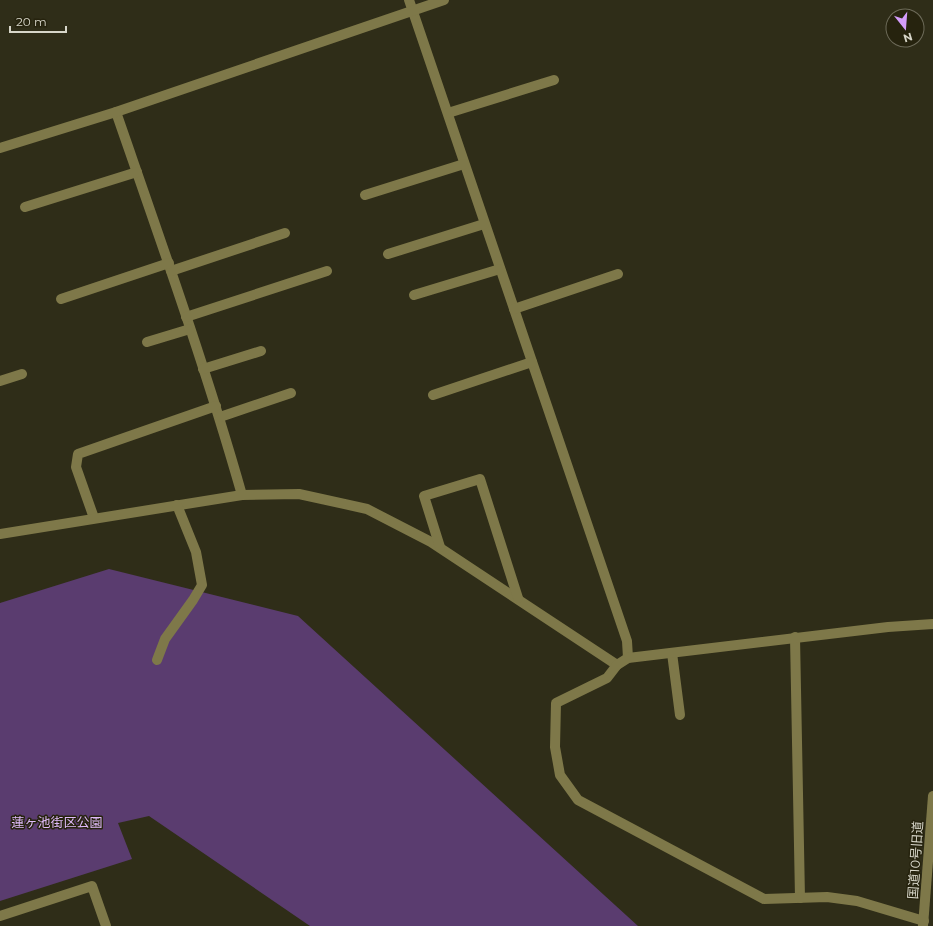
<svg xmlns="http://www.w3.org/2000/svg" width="933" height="926" font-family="Montserrat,'Noto Sans JP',sans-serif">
  <rect width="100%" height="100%" fill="#2f2d18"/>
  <polygon fill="#5a3c6f" points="109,569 298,616 638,926 310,926 149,816 118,823 132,859 0,901 0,603"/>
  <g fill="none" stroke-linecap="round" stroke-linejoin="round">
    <g stroke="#7e7849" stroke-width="10">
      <polyline points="409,0 627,641 628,658"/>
      <path d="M116 112C160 239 205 365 242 495"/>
      <polyline points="448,113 554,80"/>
      <polyline points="0,148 116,112 444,0"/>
      <polyline points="365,195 464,164"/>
      <polyline points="25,207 137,172"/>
      <polyline points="388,254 484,224"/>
      <polyline points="171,271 285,233"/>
      <polyline points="414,295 500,269"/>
      <polyline points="61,299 169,263"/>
      <polyline points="514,309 618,274"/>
      <polyline points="186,317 327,271"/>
      <polyline points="147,342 190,329"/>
      <polyline points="203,369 261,351"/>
      <polyline points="0,381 22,374"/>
      <polyline points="433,395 532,362"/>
      <polyline points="220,417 291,393"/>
      <polyline points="94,518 76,467 78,454 216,406"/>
      <polyline points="0,534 242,495 299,494 367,509 431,542 617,665"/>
      <polyline points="440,547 424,496 480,479 518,598"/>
      <polyline points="795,637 800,898"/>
      <polyline points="672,653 680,715"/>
      <polyline points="157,660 165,639 193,600 202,585 196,552 177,505"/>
      <polyline points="0,916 92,886 106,926"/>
      <polyline points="924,921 857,901 827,897 764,899 578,800 560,775 555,747 556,703 607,678 617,665 628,658 888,627 933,624"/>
      <polyline points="923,926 933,796"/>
    </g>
  </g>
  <g text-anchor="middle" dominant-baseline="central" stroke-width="3" stroke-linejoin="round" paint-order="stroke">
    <g font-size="13" fill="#dfbafa" stroke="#26230e">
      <text x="57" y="822">蓮ヶ池街区公園</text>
    </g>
    <g font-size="13" fill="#d7d6c9" stroke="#26230e">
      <text transform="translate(915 860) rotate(-86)">国道10号旧道</text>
    </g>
  </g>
  <g transform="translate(905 28) rotate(163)"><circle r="19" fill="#26230e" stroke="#6d6b59"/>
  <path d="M0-3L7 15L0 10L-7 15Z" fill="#d49cfb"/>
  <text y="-6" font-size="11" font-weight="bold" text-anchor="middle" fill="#d7d6c9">N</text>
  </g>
  <path d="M10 26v6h56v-6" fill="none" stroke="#d7d6c9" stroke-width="2"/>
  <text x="16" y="26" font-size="12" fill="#d7d6c9" stroke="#26230e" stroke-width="3" paint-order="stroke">20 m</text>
</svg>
